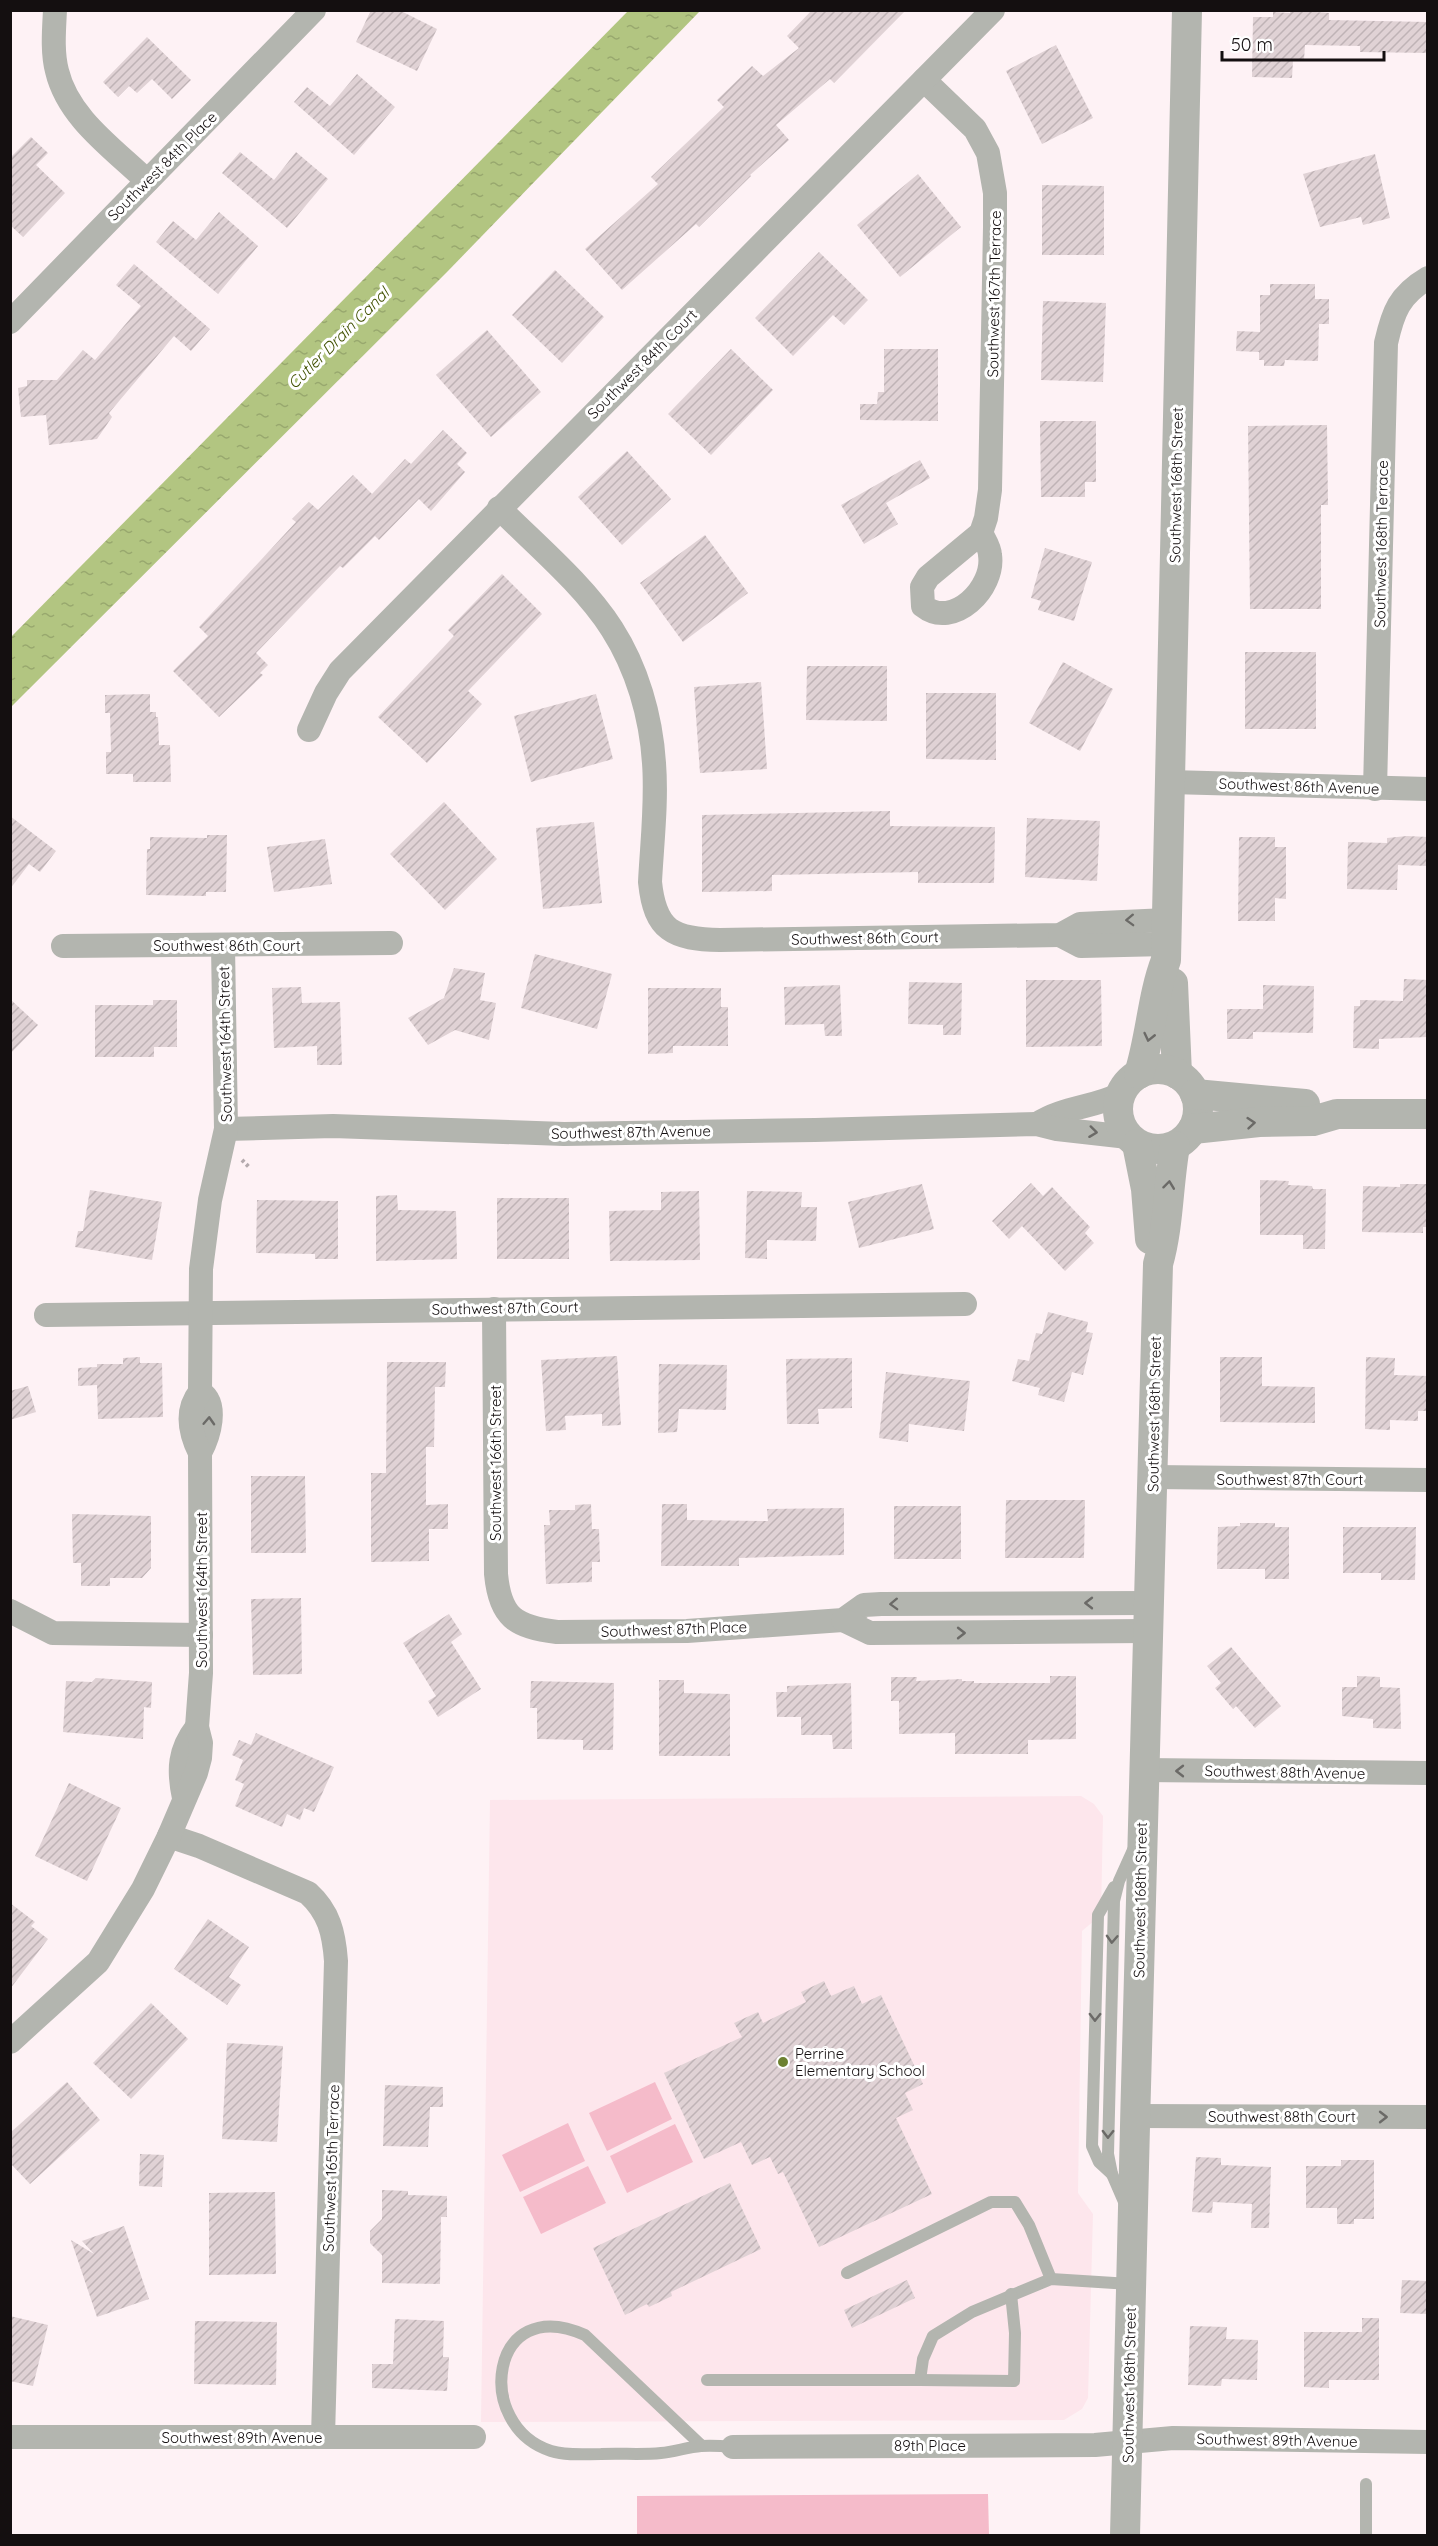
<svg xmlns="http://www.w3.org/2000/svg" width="1438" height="2546" font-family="Quicksand,sans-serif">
  <defs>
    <pattern id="water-ripples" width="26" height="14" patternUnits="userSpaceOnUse" patternTransform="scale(1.5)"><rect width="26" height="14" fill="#b2c581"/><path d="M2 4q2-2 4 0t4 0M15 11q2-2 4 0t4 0" fill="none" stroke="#98a86e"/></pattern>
    <pattern id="building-hatch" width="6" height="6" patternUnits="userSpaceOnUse" patternTransform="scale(1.5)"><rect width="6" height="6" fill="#e0d2d5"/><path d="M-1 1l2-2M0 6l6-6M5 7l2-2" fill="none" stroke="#bfb3b6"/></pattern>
  </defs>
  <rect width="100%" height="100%" fill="#fef2f5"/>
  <polygon fill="#fde6ec" points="1081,1796 1094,1804 1103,1816 1101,1915 1082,1931 1078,2193 1093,2214 1088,2398 1082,2409 1064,2420 481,2422 490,1800"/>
  <g fill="#f5bbca">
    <polygon points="655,2082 672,2119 607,2151 589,2113"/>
    <polygon points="568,2123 585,2161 520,2192 502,2155"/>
    <polygon points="675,2124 693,2162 627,2193 610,2156"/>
    <polygon points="588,2166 606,2203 541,2234 523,2197"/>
    <polygon points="988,2494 989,2535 637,2535 637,2496"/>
  </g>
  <polygon fill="url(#water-ripples)" points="629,10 700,11 447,272 11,707 11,637"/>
  <g fill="url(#building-hatch)">
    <polygon points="371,10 399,10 437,29 417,71 356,42"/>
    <polygon points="812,10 906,10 834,83 830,79 776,125 789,140 750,175 751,176 699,227 696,224 622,290 585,249 658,184 651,177 724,107 717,100 752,66 763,76 799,48 787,36"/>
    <polygon points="1290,10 1329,13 1329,20 1428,22 1428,53 1360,52 1360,46 1305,45 1304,60 1293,60 1292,78 1252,77 1253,17 1273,17 1273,12 1290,13"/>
    <polygon points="147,37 191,80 172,99 152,79 137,93 129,86 118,97 103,82"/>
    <polygon points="1056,45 1093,118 1042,144 1006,71"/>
    <polygon points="357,74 395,107 354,155 294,102 307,87 330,106"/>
    <polygon points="31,137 48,153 36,165 65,193 23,237 10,225 10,158"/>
    <polygon points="240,152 274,180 296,152 328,179 287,228 222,173"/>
    <polygon points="1375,154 1390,218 1363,225 1361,217 1320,227 1303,174"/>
    <polygon points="918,174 961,227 900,277 857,225"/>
    <polygon points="1042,185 1104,186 1104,255 1042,255"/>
    <polygon points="219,212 258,246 218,294 156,242 173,221 196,240"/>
    <polygon points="819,252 868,300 844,325 833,315 793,356 755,318"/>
    <polygon points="134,264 210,329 191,351 174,336 109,413 112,417 97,439 49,445 46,415 21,417 18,388 27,386 27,380 57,380 83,350 95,360 141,306 116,285"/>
    <polygon points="555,270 604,317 562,363 512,315"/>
    <polygon points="1270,284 1315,284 1315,299 1329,299 1329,324 1319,324 1318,361 1285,360 1284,366 1264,366 1264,360 1259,360 1259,352 1236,351 1237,331 1260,332 1260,295 1270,295"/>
    <polygon points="1043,301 1106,303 1103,382 1041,380"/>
    <polygon points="487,330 541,392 491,437 436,375"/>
    <polygon points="731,349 773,390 711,455 668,414"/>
    <polygon points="884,349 938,349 938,421 860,420 860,404 877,404 878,392 884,392"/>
    <polygon points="1040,421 1096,421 1096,482 1085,482 1085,497 1041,497"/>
    <polygon points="1327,425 1328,505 1321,505 1321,609 1250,609 1248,426"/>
    <polygon points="443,430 467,453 457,464 465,472 431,511 419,499 379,540 375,536 343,568 340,566 256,653 268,665 260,673 263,675 219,717 173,671 208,636 199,627 296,522 292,519 309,502 318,510 353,475 372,494 405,459 411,464"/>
    <polygon points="627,451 671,499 622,545 578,497"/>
    <polygon points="920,460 930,478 886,503 898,524 864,544 841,505"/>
    <polygon points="705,535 748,593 683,642 640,583"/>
    <polygon points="1045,548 1092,562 1074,621 1038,610 1041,601 1031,598"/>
    <polygon points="502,574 542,614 468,691 482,704 427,763 378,717 454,636 448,630"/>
    <rect x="1245" y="652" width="71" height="77"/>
    <polygon points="1063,662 1113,689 1080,751 1029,723"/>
    <polygon points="807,666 887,666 887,721 806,720"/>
    <polygon points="761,682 767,769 700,773 694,687"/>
    <polygon points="926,693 996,693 996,760 926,759"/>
    <polygon points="150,694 150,712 156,712 156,717 158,717 159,745 170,745 171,782 133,782 133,774 106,774 106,752 111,752 110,713 105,713 105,695"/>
    <polygon points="596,694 613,759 531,782 514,716"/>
    <polygon points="444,802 497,859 445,910 390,854"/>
    <polygon points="890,811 890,826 995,827 994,883 918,883 918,872 772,875 772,891 702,892 702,815"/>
    <polygon points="10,816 56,851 40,872 29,864 10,889"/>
    <polygon points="1027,818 1100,821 1097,881 1025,877"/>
    <polygon points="594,822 602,903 543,909 536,828"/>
    <polygon points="207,835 227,835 226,892 206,892 206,896 146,895 147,849 150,849 150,837 207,838"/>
    <polygon points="1407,836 1428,837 1428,866 1398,865 1397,890 1347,889 1348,842 1387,843 1387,838"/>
    <polygon points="1239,837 1275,837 1275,847 1286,847 1286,899 1275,898 1275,921 1238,921"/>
    <polygon points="325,839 332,884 274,892 267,847"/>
    <polygon points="535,954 612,974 597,1029 521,1008"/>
    <polygon points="454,968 485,973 480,1000 496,1003 489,1040 455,1030 428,1045 408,1018 444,998"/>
    <polygon points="1404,979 1428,980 1427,1037 1379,1039 1379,1049 1353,1048 1354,1006 1360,1006 1360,1000 1403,1001"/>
    <polygon points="1026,980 1101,980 1102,1046 1026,1047"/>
    <polygon points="909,982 962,983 961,1035 943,1035 943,1025 908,1024"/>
    <polygon points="840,985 842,1036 825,1036 824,1024 785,1025 784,987"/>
    <polygon points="1263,985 1314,986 1313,1033 1253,1032 1253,1039 1227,1039 1227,1009 1263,1009"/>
    <polygon points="301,987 302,1003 340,1002 342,1065 317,1065 317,1046 274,1048 272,988"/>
    <polygon points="648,988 721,988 721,1007 728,1007 728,1046 673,1046 673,1053 648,1054"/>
    <polygon points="10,999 38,1025 10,1054"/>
    <polygon points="153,1000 177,1000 177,1047 154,1047 154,1057 95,1057 95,1005 153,1005"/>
    <polygon points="1260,1180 1289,1181 1288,1185 1312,1186 1313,1189 1326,1189 1325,1249 1303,1249 1303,1235 1260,1235"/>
    <polygon points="1031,1183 1043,1196 1052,1187 1090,1227 1085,1233 1094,1243 1065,1271 1022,1226 1009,1239 992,1221"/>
    <polygon points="922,1184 934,1229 859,1248 848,1202"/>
    <polygon points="1400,1184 1428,1184 1428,1227 1423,1227 1423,1233 1362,1232 1363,1186 1400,1187"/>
    <polygon points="90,1190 162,1202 152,1260 75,1247 78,1231 83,1231"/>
    <polygon points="699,1191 700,1260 610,1261 609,1211 661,1210 661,1192"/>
    <polygon points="747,1191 802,1192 801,1207 817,1207 816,1241 767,1240 767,1259 745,1258"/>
    <polygon points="397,1195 398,1210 456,1211 457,1259 376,1261 376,1196"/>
    <rect x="497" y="1198" width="72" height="61"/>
    <polygon points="257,1200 338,1201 338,1259 315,1259 315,1254 256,1253"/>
    <polygon points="1048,1312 1088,1322 1086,1332 1093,1333 1083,1375 1072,1372 1064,1402 1038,1395 1040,1388 1012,1381 1018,1359 1029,1361 1036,1333 1042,1334"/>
    <polygon points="617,1356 621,1425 602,1426 602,1414 565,1416 566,1430 546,1431 541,1360"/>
    <polygon points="140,1357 140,1363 162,1363 163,1417 98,1419 97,1385 78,1386 78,1368 97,1367 97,1364 123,1364 123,1358"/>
    <polygon points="1220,1357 1262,1357 1262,1386 1315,1387 1315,1423 1220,1422"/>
    <polygon points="1366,1357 1395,1358 1394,1375 1428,1376 1428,1411 1418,1411 1418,1421 1390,1420 1390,1430 1365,1429"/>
    <polygon points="852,1358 852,1408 818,1409 819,1424 787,1424 786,1359"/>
    <polygon points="387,1362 446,1362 445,1387 435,1387 434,1447 426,1447 426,1505 448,1504 448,1529 429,1529 429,1561 371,1562 371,1473 386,1473"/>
    <polygon points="659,1364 727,1365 726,1410 679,1409 677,1432 658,1433"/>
    <polygon points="886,1372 970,1381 964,1431 909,1424 908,1442 879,1438"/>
    <polygon points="28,1386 36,1412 10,1420 10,1391"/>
    <polygon points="251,1476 305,1476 306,1553 251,1553"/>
    <polygon points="1006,1500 1085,1500 1084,1558 1005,1558"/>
    <polygon points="591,1504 592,1529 599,1529 600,1562 592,1562 592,1582 546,1584 544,1525 550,1525 549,1510 575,1510 575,1505"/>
    <polygon points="662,1504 687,1504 687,1520 768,1521 767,1509 844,1508 844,1555 739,1558 739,1566 661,1566"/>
    <rect x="894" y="1506" width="67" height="53"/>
    <polygon points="72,1514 151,1516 151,1568 142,1578 110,1578 110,1586 81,1586 81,1563 73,1563"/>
    <polygon points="1240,1523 1275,1523 1275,1527 1289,1527 1289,1579 1265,1579 1265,1569 1217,1569 1218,1527 1240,1526"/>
    <polygon points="1343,1527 1416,1527 1415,1580 1381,1580 1381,1573 1343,1573"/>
    <polygon points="301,1598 302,1674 253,1675 251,1599"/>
    <polygon points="449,1614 462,1634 451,1642 481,1689 438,1717 428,1701 436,1696 403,1643"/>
    <polygon points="1231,1647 1281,1706 1255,1728 1236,1706 1233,1709 1215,1688 1221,1683 1207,1666"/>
    <polygon points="1050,1676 1076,1676 1076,1739 1028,1740 1028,1754 955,1754 955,1733 899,1734 899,1701 891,1701 891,1677 917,1677 916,1681 962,1679 962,1681 974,1681 974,1683 1050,1683"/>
    <polygon points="1357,1676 1380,1677 1380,1687 1400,1688 1401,1729 1373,1728 1373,1719 1342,1716 1342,1687 1357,1687"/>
    <polygon points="96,1678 152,1682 151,1708 144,1707 143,1739 63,1732 66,1681 92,1682"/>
    <polygon points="659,1680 684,1680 684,1693 730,1694 730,1756 659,1756"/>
    <polygon points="531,1681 614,1683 613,1750 583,1750 583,1740 537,1739 537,1708 530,1708"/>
    <polygon points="851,1683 852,1749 833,1749 832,1735 801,1735 801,1717 777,1717 776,1692 787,1692 787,1686"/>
    <polygon points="256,1733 334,1767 314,1812 304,1808 300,1820 287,1814 282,1827 235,1806 244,1784 235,1780 243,1760 232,1755 239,1740 251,1745"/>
    <polygon points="69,1783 121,1808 87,1881 35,1856"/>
    <polygon points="10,1903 35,1922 31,1926 48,1939 10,1989"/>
    <polygon points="208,1919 249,1947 229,1977 241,1985 227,2005 174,1969"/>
    <polygon points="824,1981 831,1996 854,1986 862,2004 881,1995 923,2084 905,2093 913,2110 896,2118 932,2194 819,2247 783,2172 778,2174 770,2157 752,2165 741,2142 704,2159 664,2073 742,2037 734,2023 758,2012 763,2023 806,2002 801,1992"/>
    <polygon points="151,2003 188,2039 131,2099 93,2063"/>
    <polygon points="227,2043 283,2046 277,2142 222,2139"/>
    <polygon points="67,2082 100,2120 30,2184 10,2163 10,2133"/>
    <polygon points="385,2085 443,2087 443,2107 430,2107 428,2147 383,2146"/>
    <polygon points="140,2154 164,2155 162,2187 139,2186"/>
    <polygon points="1196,2157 1221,2158 1221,2165 1271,2167 1269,2228 1251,2228 1252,2204 1213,2202 1212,2213 1192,2212"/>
    <polygon points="1341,2160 1374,2160 1374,2219 1354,2219 1354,2224 1337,2224 1337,2208 1306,2208 1306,2166 1341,2166"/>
    <polygon points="730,2183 761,2249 671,2292 672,2296 649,2307 647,2304 625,2315 593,2248"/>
    <polygon points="382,2190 408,2191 408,2195 447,2196 447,2217 441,2217 440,2284 382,2283 382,2255 370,2243 370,2231 382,2219"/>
    <polygon points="275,2192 276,2274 209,2275 209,2193"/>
    <polygon points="124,2226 149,2299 97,2317 71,2240 94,2254 82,2241"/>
    <polygon points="907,2280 915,2298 852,2328 844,2310"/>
    <polygon points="1402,2280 1428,2281 1428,2314 1400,2313"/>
    <polygon points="10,2316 48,2325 33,2386 10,2381"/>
    <polygon points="1362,2318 1379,2318 1379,2380 1329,2380 1329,2388 1304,2387 1304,2332 1362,2332"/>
    <polygon points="395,2319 444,2321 443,2357 449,2357 447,2391 372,2388 372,2364 393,2364"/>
    <polygon points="195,2321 277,2322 276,2385 194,2384"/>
    <polygon points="1190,2326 1227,2327 1226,2339 1258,2340 1257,2380 1222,2379 1221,2386 1188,2385"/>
  </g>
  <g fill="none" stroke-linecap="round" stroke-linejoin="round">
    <polyline stroke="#b4aaad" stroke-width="4" stroke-dasharray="3 3" stroke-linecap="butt" points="242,1160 250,1168"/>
    <g stroke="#b3b5af" stroke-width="12">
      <polyline points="1112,2174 1099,2162 1092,2146 1098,1915 1114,1887"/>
      <polyline points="1125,2204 1112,2174 1108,2154 1114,1901 1119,1881 1133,1850"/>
      <polyline points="847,2273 991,2202 1015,2202 1029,2225 1051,2279"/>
      <polyline points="707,2380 920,2380 923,2359 933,2336 972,2312 1051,2279 1130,2284"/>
      <polyline points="920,2380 1014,2381 1015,2333 1011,2294"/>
      <path d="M702 2446 585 2335C489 2292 473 2426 551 2451 567 2456 585 2454 601 2454 621 2453 641 2455 661 2453 674 2452 688 2447 701 2446 712 2445 723 2446 733 2447"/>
      <polyline points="1366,2536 1366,2484"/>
    </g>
    <g stroke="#b3b5af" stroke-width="24">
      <path d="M55 10C54 30 52 52 57 71 68 118 114 149 147 181"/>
      <path d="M924 80 975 129 988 153 995 193V227L990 490 986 518 981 533 928 577 922 587 923 606C953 630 995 588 990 555 990 548 984 539 981 533"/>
      <polyline points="10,322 314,10"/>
      <path d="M499 508C536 545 584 585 612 629 637 668 651 716 654 763 657 802 652 843 650 882 655 931 673 939 720 940L1060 935 1080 924 1167 920"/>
      <polyline points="309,730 326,693 340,671 993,10"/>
      <polyline points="1170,782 1428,789"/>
      <path d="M1375 789 1386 343C1393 312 1399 295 1428 278"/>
      <polyline points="1060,935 1081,946 1166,944"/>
      <polyline points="63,946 391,943"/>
      <path d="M1037 1124C1063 1107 1092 1108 1121 1094"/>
      <polyline points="226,1129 333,1126 564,1134 815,1130 1037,1124 1057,1129 1128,1137"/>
      <path d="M494 1309 496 1574C500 1617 515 1627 557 1632L687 1631 843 1620 864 1605 881 1604 1147 1603"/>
      <polyline points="46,1315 965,1304"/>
      <path d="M200 1392C219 1404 209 1436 200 1453"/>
      <polyline points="1153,1477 1428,1480"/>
      <polyline points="10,1611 53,1633 201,1635"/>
      <polyline points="843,1620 870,1633 1146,1631"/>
      <polyline points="1142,1770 1428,1773"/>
      <path d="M184 1798C178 1770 179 1750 197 1727"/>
      <path d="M169 1836 199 1846 308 1893C329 1912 334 1933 336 1961L323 2437"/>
      <path d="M10 2042 98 1962 143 1889 169 1836 196 1773 200 1758 201 1743 197 1727 201 1673 200 1453C190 1433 185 1411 200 1392L201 1269 210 1200 226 1129 223 946"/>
      <polyline points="1136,2116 1428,2117"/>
      <polyline points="10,2437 474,2437"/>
      <polyline points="733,2447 1095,2445 1173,2438 1428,2442"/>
    </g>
    <g stroke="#b3b5af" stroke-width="30">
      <polyline points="1173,983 1177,1074"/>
      <circle cx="1158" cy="1109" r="40"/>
      <path d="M1139 1074C1151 1036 1152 996 1166 960L1187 10"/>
      <polyline points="1195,1094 1305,1104"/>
      <polyline points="1193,1129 1259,1122 1313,1121 1337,1114 1428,1114"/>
      <polyline points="1137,1144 1146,1189 1150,1239"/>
      <path d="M1125 2536C1136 2112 1144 1688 1158 1264 1169 1226 1168 1185 1175 1146"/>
    </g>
  </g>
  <defs><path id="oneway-chevron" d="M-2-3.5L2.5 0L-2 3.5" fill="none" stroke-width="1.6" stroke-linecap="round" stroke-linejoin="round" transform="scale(1.5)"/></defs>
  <g stroke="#6b6a67">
    <use href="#oneway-chevron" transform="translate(1130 920) rotate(178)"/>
    <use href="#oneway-chevron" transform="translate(1149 1037) rotate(103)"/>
    <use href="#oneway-chevron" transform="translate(1251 1123) rotate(-5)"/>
    <use href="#oneway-chevron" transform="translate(1093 1132) rotate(7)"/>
    <use href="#oneway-chevron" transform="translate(1169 1185) rotate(-83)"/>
    <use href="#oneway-chevron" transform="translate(209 1421) rotate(-87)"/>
    <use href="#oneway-chevron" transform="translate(1089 1603) rotate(-180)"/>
    <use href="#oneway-chevron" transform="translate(894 1604) rotate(178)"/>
    <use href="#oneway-chevron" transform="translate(961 1633)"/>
    <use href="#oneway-chevron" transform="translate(1180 1771) rotate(-180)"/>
    <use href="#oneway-chevron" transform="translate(1112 1939) rotate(93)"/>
    <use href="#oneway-chevron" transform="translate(1095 2017) rotate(91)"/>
    <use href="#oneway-chevron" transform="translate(1383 2117)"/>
    <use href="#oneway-chevron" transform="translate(1108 2134) rotate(91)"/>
  </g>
  <circle fill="#6d8131" stroke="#fff" stroke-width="2" cx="783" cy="2062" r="6"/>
  <g text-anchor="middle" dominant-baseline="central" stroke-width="6" stroke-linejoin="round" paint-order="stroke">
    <g font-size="15" fill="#140f10" stroke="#fff">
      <text transform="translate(162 166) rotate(-45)">Southwest 84th Place</text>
      <text transform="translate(994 294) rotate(-89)">Southwest 167th Terrace</text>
      <text transform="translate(642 364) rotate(-45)">Southwest 84th Court</text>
      <text transform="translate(1176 485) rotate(-89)">Southwest 168th Street</text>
      <text transform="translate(1381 544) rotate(-89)">Southwest 168th Terrace</text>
      <text transform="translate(1299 786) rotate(2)">Southwest 86th Avenue</text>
      <text transform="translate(865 938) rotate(-1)">Southwest 86th Court</text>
      <text x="227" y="945">Southwest 86th Court</text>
      <text transform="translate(225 1044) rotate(-91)">Southwest 164th Street</text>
      <text transform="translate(631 1132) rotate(-1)">Southwest 87th Avenue</text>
      <text transform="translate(505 1308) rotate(-1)">Southwest 87th Court</text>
      <text transform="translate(1154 1414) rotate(-89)">Southwest 168th Street</text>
      <text transform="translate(495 1463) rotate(-90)">Southwest 166th Street</text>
      <text x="1290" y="1479">Southwest 87th Court</text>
      <text transform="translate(201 1590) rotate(-90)">Southwest 164th Street</text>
      <text transform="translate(674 1629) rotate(-2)">Southwest 87th Place</text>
      <text transform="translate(1285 1772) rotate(1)">Southwest 88th Avenue</text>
      <text transform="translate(1140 1900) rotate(-89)">Southwest 168th Street</text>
      <text x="1282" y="2116">Southwest 88th Court</text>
      <text transform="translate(331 2168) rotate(-88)">Southwest 165th Terrace</text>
      <text transform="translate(1129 2385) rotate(-89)">Southwest 168th Street</text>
      <text x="242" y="2437">Southwest 89th Avenue</text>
      <text transform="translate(1277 2440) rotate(1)">Southwest 89th Avenue</text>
      <text x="930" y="2445">89th Place</text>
    </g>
    <g font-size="15" fill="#140f10" stroke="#fff" text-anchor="start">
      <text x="795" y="2053">Perrine<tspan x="795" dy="17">Elementary School</tspan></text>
    </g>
    <g font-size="16" font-style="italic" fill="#415100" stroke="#fff">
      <text transform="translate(338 338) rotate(-45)">Cutler Drain Canal</text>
    </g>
  </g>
  <rect width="1438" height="2546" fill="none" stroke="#140f10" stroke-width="24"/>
  <path d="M1222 51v9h162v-9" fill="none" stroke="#140f10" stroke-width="3"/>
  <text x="1231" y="51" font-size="18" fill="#140f10" stroke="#ffffff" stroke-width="4.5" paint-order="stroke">50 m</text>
</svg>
